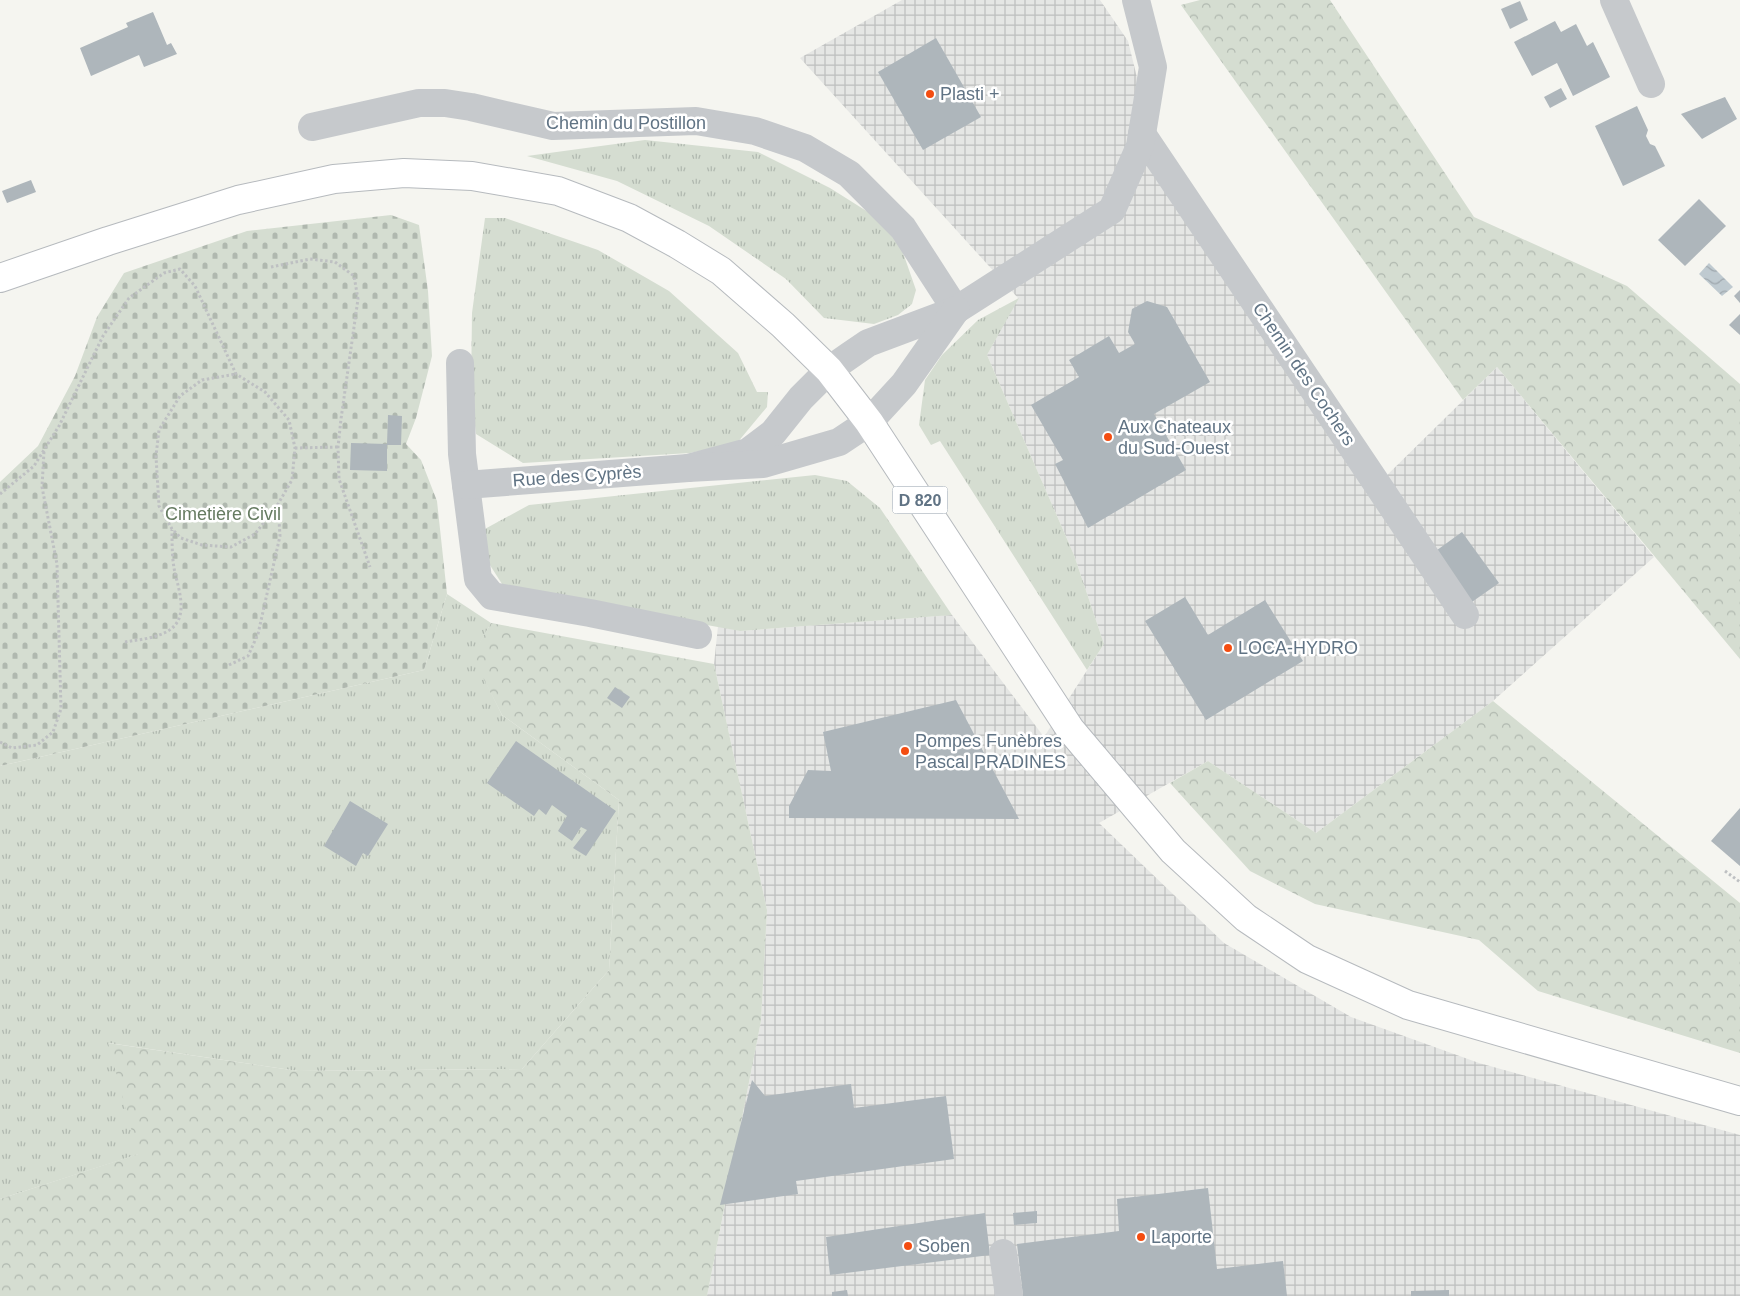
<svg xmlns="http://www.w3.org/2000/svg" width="1740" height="1296" font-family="Arial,sans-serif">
  <defs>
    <pattern id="industrial-grid" width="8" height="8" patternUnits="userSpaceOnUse" patternTransform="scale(1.25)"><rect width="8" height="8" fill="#e5e6e4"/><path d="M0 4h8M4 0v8" fill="none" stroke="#bdbfbe"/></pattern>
    <pattern id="grass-tufts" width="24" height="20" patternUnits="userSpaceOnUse" patternTransform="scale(1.25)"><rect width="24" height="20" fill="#d5ddd1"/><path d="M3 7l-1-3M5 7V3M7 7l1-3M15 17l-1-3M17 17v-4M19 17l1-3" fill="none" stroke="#b0b8af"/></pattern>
    <pattern id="forest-crowns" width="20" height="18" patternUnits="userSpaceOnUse" patternTransform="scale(1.25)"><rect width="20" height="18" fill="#d5ddd1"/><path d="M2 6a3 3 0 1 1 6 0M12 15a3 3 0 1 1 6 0" fill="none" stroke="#b0b8af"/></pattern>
    <pattern id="cemetery-stones" width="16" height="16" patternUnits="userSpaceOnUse" patternTransform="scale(1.25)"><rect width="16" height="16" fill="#d5ddd1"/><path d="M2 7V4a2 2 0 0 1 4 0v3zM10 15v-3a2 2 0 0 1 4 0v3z" fill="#b0b8af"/></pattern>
    <pattern id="water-waves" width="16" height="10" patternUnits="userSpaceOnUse" patternTransform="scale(1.25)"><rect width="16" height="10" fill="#bfcad0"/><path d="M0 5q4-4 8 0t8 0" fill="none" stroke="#9fa8ae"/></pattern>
  </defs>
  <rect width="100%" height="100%" fill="#f5f5f0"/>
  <polygon fill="url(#industrial-grid)" points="902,0 1100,0 1128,41 1159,166 1380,482 1497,367 1654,557 1493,701 1316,833 1208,761 1099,823 1224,943 1351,1017 1479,1063 1740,1135 1740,1296 707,1296 761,1021 767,910 714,664 718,626 740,631 952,615 1044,737 1104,644 1074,555 987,355 1018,298 800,58"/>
  <g fill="url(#grass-tufts)">
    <polygon points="645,140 758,152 830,188 876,217 900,244 916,290 912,304 898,315 874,324 824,318 786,279 709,226 617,181 527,156"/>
    <polygon points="485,218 505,218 598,250 669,291 738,353 757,392 768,392 767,407 737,443 690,453 523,463 476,434 471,392 472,313"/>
    <polygon points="1019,298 987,355 1074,555 1104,644 1087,670 940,441 931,445 919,425 925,380 942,355 978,320"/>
    <polygon points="815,475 847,481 880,508 952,615 740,631 535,594 502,584 481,551 483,530 529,505"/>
    <polygon points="447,594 491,623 473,656 502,715 619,800 609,970 522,1069 298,1071 109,1043 139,1154 0,1199 0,766 424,670"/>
  </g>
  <g fill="url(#forest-crowns)">
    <polygon points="1200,0 1330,0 1474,217 1627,286 1740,384 1740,659 1497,367 1463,400 1181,5"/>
    <polygon points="491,623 714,664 767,910 761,1021 707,1296 0,1296 0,1199 138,1154 108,1043 298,1071 522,1069 609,970 619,800 502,715 472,656"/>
    <polygon points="1493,701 1740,903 1740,1053 1538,991 1479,940 1315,904 1250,871 1170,783 1208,761 1316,833"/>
  </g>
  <polygon fill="url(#cemetery-stones)" points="391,215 419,225 428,291 432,356 416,418 406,444 421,460 437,501 447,594 424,670 0,766 0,482 38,446 75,376 97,317 124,273 247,231"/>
  <polygon fill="url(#water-waves)" points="1709,263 1733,287 1722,296 1699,274"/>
  <g fill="#aeb6bb">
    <polygon points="1520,1 1528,20 1510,29 1501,9"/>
    <polygon points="153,12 167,45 171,43 177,54 144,67 139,55 91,76 80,48 128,27 126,23"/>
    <polygon points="1555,21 1561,32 1576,24 1587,46 1593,42 1610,77 1573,96 1557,63 1532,76 1514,42"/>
    <polygon points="936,38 981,117 923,150 878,72"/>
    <polygon points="1561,88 1567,99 1550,108 1544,97"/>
    <polygon points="1725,97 1737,119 1702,139 1681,114"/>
    <polygon points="1637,106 1648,130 1646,136 1650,144 1655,146 1665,166 1623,186 1595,126"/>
    <polygon points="31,180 36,192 7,203 2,191"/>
    <polygon points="1699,199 1726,226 1685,266 1658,240"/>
    <polygon points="1740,290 1740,303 1734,296"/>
    <polygon points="1147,301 1167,307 1210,382 1154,414 1186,470 1088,528 1055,464 1063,460 1031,405 1079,377 1069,360 1109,336 1119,353 1135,344 1128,332 1132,309"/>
    <polygon points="1740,314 1740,335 1729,325"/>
    <polygon points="388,415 402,416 401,445 387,445 387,471 350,470 351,443 387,444"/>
    <polygon points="1462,532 1499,583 1469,604 1433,553"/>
    <polygon points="1185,597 1208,635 1265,600 1303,661 1206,720 1145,621"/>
    <polygon points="615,687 630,697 622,708 607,698"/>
    <polygon points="956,700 1019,819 789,818 789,806 808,770 831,771 823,732"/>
    <polygon points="516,741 616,811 586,856 573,848 587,830 581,827 572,841 558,831 567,816 552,805 546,815 539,809 534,816 487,783"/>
    <polygon points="350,801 388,824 368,856 363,853 356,866 324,846"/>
    <polygon points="1740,808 1740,866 1711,841"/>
    <polygon points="752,1080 765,1096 851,1084 854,1108 946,1096 954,1159 796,1181 798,1194 720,1205"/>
    <polygon points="1208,1188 1217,1269 1283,1261 1287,1296 1023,1296 1017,1244 1119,1231 1117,1199"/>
    <polygon points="1037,1211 1037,1223 1014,1225 1013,1213"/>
    <polygon points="985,1213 990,1255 830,1275 826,1237"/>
    <polygon points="847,1290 848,1296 832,1296 832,1292"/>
    <polygon points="1449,1290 1449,1296 1411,1296 1411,1291"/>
  </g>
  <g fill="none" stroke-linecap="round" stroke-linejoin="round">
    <defs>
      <polyline id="major" points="0,278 108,241 238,200 334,179 404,173 472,176 558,191 629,218 677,244 721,271 783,325 829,370 869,422 1070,729 1173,851 1246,918 1307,959 1408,1005 1740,1101"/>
    </defs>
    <use href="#major" stroke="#b6babe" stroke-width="30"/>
    <g stroke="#bec0c2" stroke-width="3" stroke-dasharray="2.5 2.5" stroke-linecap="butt">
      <polyline points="271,267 310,259 335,262 354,276 358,299 341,419 338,447 339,479 370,567"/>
      <polyline points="295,448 338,447"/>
      <polyline points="0,494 34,466 59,426 103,336 129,298 164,273 180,269 195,286 236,374 265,392 289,420 295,448 292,480 278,504 255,534 231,547 202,545 181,538 172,529 159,506 156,456 159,430 180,396 202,380 236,374"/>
      <path d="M125 642C136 640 149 639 159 635 193 624 179 593 174 568 172 556 172 542 172 530"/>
      <polyline points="229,665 248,656 258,634 280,536 278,505"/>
      <polyline points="0,742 12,748 37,745 53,732 61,709 57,564 42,487 44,451"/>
      <polyline points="1725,871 1740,882"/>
    </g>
    <g stroke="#c6c9cc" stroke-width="28">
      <polyline points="1614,0 1651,84"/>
      <polyline points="312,127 419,103 445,103 471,107 553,126 696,121 755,131 805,148 849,174 903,228 956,310"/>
      <polyline points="1142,134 1465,615"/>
      <polyline points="460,363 462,454 478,579 492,596 590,613 698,635"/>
      <polyline points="688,468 748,452 773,433 801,398 829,370 849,356 868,343 956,310 1112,210 1140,146 1153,67 1136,0"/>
      <polyline points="466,485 688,468 763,464 839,442 869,422 904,384 956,310"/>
      <polyline points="1003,1253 1009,1296"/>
    </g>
    <use href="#major" stroke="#fff" stroke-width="28"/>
  </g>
  <g fill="#f44d11" stroke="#fff" stroke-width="2">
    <circle cx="930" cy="94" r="5"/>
    <circle cx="1108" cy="437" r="5"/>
    <circle cx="1228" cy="648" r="5"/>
    <circle cx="905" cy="751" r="5"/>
    <circle cx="1141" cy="1237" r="5"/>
    <circle cx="908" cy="1246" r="5"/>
  </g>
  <g text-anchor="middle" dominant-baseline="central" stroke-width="5" stroke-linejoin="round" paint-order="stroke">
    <rect fill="#fff" stroke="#909da9" stroke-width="1" x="892.5" y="486.5" width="55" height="27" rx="4"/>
    <g font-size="16" font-weight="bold" fill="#607384">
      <text x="920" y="500">D 820</text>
    </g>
    <g font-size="18" fill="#607384" stroke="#fff" text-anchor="start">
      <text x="940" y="94">Plasti +</text>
      <text x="1118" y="427">Aux Chateaux<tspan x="1118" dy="21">du Sud-Ouest</tspan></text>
      <text x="1238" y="648">LOCA-HYDRO</text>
      <text x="915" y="741">Pompes Funèbres<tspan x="915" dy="21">Pascal PRADINES</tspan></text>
      <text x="1151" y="1237">Laporte</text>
      <text x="918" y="1246">Soben</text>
    </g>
    <g font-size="18" fill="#607384" stroke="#fff">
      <text x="626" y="123">Chemin du Postillon</text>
      <text transform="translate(1304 374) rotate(56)">Chemin des Cochers</text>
      <text transform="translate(577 476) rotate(-4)">Rue des Cyprès</text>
    </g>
    <g font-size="18" fill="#657b60" stroke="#fff">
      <text x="223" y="514">Cimetière Civil</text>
    </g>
  </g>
</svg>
